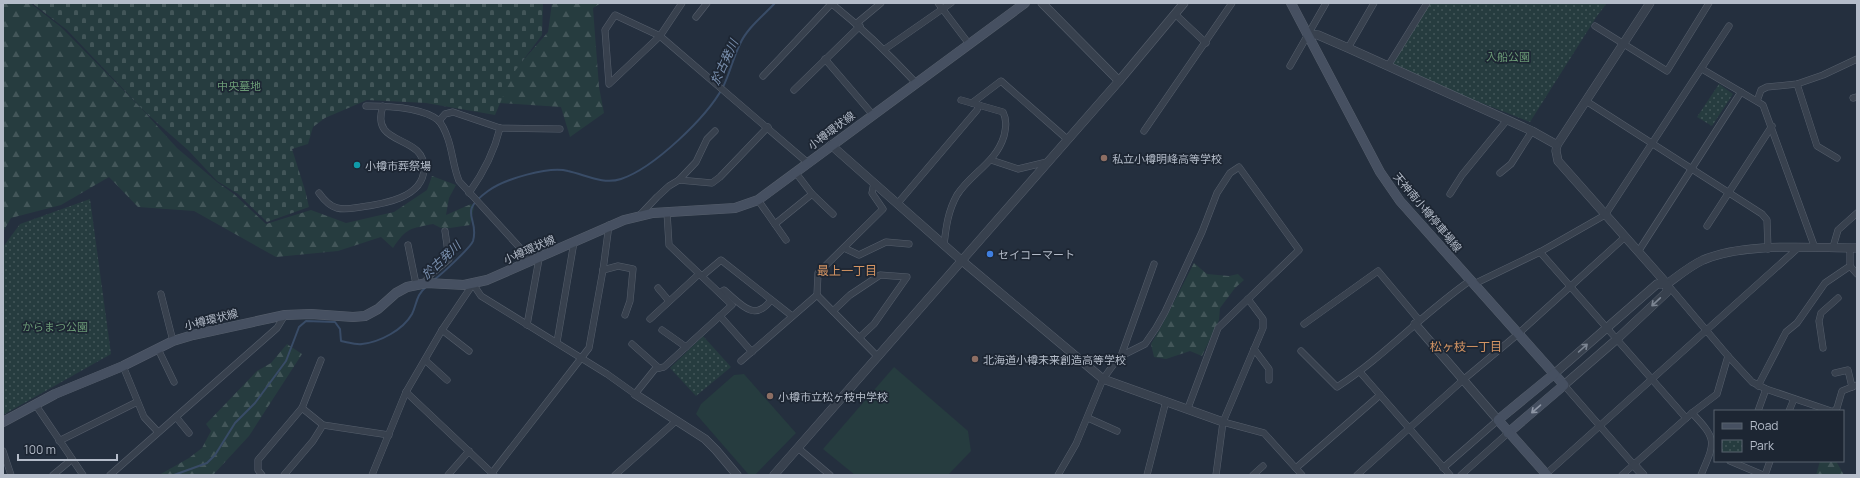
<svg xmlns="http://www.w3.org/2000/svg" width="1860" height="478" font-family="Manrope,'Noto Sans JP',sans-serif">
  <defs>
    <pattern id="forest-firs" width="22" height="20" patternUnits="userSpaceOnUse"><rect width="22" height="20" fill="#263c3f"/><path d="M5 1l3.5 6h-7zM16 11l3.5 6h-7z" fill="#435659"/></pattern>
    <pattern id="cemetery-stones" width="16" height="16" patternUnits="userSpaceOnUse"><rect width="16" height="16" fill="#263c3f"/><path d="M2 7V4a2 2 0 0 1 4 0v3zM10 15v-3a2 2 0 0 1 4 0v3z" fill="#435659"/></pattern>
    <pattern id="park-dots" width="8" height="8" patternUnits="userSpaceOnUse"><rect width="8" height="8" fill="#263c3f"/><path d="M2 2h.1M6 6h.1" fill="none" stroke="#435659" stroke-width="1.8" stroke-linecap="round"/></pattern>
  </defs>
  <rect width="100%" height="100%" fill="#242f3e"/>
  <g fill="#263c3f">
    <polygon points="894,367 968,431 971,451 948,475 855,475 823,449"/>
    <polygon points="744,374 796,433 755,475 749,475 696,414 701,404 734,375"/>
  </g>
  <g fill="url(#forest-firs)">
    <path d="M3 3H30L61 27 141 108 177 148 217 182 234 194 266 224 311 210 346 223 394 212 427 190 432 176 456 185 449 198 446 215 471 204 474 207 470 225 443 229 433 224C410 229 407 227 393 248L381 237 338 251 276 257 194 211 138 207 109 177 61 205 11 218 3 232Z"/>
    <polygon points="552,3 601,3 593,8 599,87 604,113 570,137 561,107 499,103 512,73 548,32"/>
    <polygon points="1194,263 1207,274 1229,276 1238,274 1244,280 1235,288 1220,308 1219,320 1202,356 1190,351 1166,359 1154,357 1151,344 1161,327"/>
    <polygon points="287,344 302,354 249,436 213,475 159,475 189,458 202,448 211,431 206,424 257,371 271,363"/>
    <polygon points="1820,461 1836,461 1844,475 1816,475"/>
  </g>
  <polygon fill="url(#cemetery-stones)" points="32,3 543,3 542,35 512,75 495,115 426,103 367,100 325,118 313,127 308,144 292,149 305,190 309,207 267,222 238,194 217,181 189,151 146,113 67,30"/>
  <g fill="url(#park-dots)">
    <polygon points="1428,3 1607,3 1597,16 1530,122 1388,66"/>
    <polygon points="1719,84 1733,94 1712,126 1697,117"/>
    <polygon points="90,199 111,354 3,415 3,247 20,224"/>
    <polygon points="703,336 731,367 696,396 670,368"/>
  </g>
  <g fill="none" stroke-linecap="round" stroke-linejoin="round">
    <g stroke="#394c67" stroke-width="2">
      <path d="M435 279C442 274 471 247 473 241 480 217 456 214 488 191 504 179 549 166 568 171 586 175 603 185 621 179 654 168 707 117 723 87 730 73 733 58 740 44 747 28 763 16 775 3"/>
      <path d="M174 475 207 463 215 455 235 423 255 403 286 361 299 327 306 321 335 322 340 329 341 341C347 342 356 345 362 344 380 342 403 330 412 314 417 304 416 295 426 287"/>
    </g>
    <defs>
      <g id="minor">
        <polyline points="682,3 660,36 609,84 605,30 615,15 660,36 808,163"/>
        <path d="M831 3C862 28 889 54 916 83"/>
        <polyline points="938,3 969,44"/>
        <polyline points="1175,14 1206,43"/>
        <polyline points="696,17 707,3"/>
        <polyline points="857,23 881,3"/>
        <polyline points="1595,26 1667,71 1709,3"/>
        <polyline points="1348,48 1374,3"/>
        <polyline points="885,49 951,3"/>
        <polyline points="825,59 873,115"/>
        <polyline points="1290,66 1326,3"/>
        <polyline points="1388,66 1427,3"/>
        <polyline points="1702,69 1763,105 1815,248"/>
        <polyline points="763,76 832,3"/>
        <polyline points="1797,84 1817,146 1837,158"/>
        <polyline points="794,90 860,26"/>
        <polyline points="1853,98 1857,97"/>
        <polyline points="1586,101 1762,214 1767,220 1768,249"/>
        <polyline points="1757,101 1761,90 1767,87 1797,84 1823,75 1857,59"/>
        <polyline points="972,103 1001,81 1067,139"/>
        <path d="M366 106C386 106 422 107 438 120 443 125 446 133 448 139 453 154 453 166 459 181L532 261"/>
        <polyline points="439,121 445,114 453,112 500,128 560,129"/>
        <polyline points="1144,131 1232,3"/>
        <polyline points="991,160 1018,169 1047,162"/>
        <polyline points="796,173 812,194 833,214"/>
        <polyline points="1500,173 1511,164 1532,131"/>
        <polyline points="679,180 696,162 707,139 715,131"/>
        <path d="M319 193C324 200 329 206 337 208 345 210 354 208 361 207 383 204 423 198 424 169 425 133 369 148 383 106"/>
        <path d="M469 193C484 172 494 153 500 128"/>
        <polyline points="1450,194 1462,175 1507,120"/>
        <polyline points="758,200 786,240"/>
        <polyline points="898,203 977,110 979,105"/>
        <polyline points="639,216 657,197 669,186 679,180 712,183 720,177 768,127"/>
        <polyline points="775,224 812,194"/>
        <polyline points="1707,226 1772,126"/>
        <polyline points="408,245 416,284"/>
        <path d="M944 245C946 227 948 211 957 195 971 173 996 163 1004 136 1006 127 1007 120 1003 112L961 100"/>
        <polyline points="1833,247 1838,230 1857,213"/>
        <polyline points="844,248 859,255 886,242 909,244"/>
        <polyline points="1850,248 1850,266 1857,274"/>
        <polyline points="1540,252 1686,418"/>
        <polyline points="1638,252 1741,92"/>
        <polyline points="603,270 618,266 633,269 630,301 625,315"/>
        <polyline points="702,276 721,260 792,316"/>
        <polyline points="424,283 430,275 449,259 445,231"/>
        <polyline points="1474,284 1540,252 1605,215 1729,26"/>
        <polyline points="1667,284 1728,356 1752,382 1766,389 1831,411"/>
        <polyline points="658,288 669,301"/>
        <path d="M720 293 724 290C741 304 754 323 771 300"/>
        <polyline points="161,294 173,341"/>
        <polyline points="817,295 878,357"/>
        <polyline points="833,311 850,295 880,275 907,277 874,324 860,337"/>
        <polyline points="720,316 752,352"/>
        <polyline points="650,319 699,274"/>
        <polyline points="1304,324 1378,271 1419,320"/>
        <polyline points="527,325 539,259"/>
        <polyline points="442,330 469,351"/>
        <polyline points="662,330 686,347"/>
        <polyline points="557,342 574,242"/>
        <polyline points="632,344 659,368"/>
        <polyline points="1823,348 1819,321 1821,313 1838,298"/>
        <polyline points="158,349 174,382"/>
        <polyline points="1254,349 1269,369 1269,380"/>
        <path d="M1301 351 1337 387C1385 356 1423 313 1471 280"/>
        <polyline points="1121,356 1154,264"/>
        <polyline points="425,360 447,380"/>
        <polyline points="741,361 817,295 818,273 883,209 872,193 874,183"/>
        <polyline points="123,366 144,417 158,432"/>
        <polyline points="1360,372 1450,475"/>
        <polyline points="1835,373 1848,370 1852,387"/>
        <polyline points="1564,385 1634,465"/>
        <polyline points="1758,386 1786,332 1797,323 1825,283 1850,266"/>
        <polyline points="406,392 494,475"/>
        <polyline points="35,404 83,475"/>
        <polyline points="302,408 323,425 389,435"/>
        <polyline points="1758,411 1766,389"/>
        <polyline points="1789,411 1794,399"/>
        <polyline points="1834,411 1837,408 1842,391 1857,385"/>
        <path d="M1692 413C1718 440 1715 442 1701 475"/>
        <polyline points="176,417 189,433"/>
        <polyline points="1088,418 1117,431"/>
        <polyline points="1223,422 1264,433 1302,475"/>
        <polyline points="59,441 137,402"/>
        <polyline points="798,448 830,475"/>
        <polyline points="3,451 11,475"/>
        <polyline points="1730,461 1763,475"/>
        <polyline points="1296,468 1380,395"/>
        <polyline points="1443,468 1498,420"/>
        <polyline points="492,473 589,348 603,270 609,225"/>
        <polyline points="53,475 71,460"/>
        <polyline points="110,475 277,328 285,315"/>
        <polyline points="262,475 258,470 258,460 302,408 321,360"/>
        <polyline points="284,475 313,441 323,425"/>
        <polyline points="372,475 406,392 442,330 473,284 481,296 607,374 635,394 655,369 664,367 732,305 669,245 667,212"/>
        <polyline points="448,475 469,451"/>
        <polyline points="615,475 676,421"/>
        <polyline points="1058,475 1076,444 1103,379 1119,357 1145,344 1156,328 1165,312 1202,232 1217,193 1230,173 1239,167 1299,250 1218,328 1188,408"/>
        <polyline points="1147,475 1166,401"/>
        <polyline points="1216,475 1223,422 1263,328 1263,319 1248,299"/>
        <polyline points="1253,475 1263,466"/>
        <polyline points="1357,475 1463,380 1518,334 1625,237"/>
        <polyline points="1461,475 1508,433"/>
        <polyline points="1545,475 1798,248"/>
        <polyline points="1622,475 1692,413 1717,394 1728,356"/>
        <polyline points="1765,475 1770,461"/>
      </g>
      <g id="tertiary">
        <polyline points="1042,3 1119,81"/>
        <path d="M1650 3 1557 145 1556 151 1558 161 1667 284C1678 276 1690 266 1703 260 1745 242 1811 248 1857 248"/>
        <polyline points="1307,34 1318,35 1348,48 1532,131 1557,145"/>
        <polyline points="831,145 961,260 1103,379 1223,422"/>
        <polyline points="1415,324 1498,420"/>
        <polyline points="1554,374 1657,284 1667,284 1667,292 1617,339 1564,385"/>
        <polyline points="635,394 705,439 716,450 737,475"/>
        <polyline points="1634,465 1643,475"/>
        <polyline points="774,475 1119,81 1184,3"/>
      </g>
      <g id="secondary">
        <polyline points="1291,3 1380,172 1400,201 1564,385 1508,433"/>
        <polyline points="3,422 55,394 123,366 173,341 193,335 285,315 311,314 353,317 365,316 378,309 396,293 407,287 427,283 464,285 487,280 624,220 653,213 735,208 758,200 1025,3"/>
        <polyline points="1547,475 1498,420 1554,374"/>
      </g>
    </defs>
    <use href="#minor" stroke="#565f6c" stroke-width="7"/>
    <use href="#tertiary" stroke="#565f6c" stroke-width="9"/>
    <use href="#secondary" stroke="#565f6c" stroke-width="10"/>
    <use href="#minor" stroke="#38414e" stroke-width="6"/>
    <use href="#tertiary" stroke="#38414e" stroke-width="8"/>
    <use href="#secondary" stroke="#465061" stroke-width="9"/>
  </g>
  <defs><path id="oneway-shaft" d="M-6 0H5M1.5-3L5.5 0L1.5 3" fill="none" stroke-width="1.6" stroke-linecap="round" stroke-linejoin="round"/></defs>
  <g stroke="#7c8592">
    <use href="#oneway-shaft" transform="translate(1656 302) rotate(137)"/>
    <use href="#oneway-shaft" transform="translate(1583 348) rotate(-42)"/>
  </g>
  <use stroke="#8e96a5" href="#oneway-shaft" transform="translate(1536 409) rotate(139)"/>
  <g fill="#8d6e63" stroke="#1d2633" stroke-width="1.5">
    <circle cx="1104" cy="158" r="4"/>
    <circle cx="975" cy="359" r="4"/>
    <circle cx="770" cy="396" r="4"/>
  </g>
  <circle fill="#0f9aa8" stroke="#1d2633" stroke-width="1.5" cx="357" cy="165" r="4"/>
  <circle fill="#3f7fe0" stroke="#1d2633" stroke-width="1.5" cx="990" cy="254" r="4"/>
  <g text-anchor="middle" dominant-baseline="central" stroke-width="3.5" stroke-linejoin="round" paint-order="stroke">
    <g font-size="11" fill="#6b9a76" stroke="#1d2633">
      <text x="1508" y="56">入船公園</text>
      <text x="239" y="85">中央墓地</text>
      <text x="55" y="326">からまつ公園</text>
    </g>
    <g font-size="11" fill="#b4bcc9" stroke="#1d2633">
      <text transform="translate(831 130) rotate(-37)">小樽環状線</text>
      <text transform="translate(1428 212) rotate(50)">天神南小樽停車場線</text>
      <text transform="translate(529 249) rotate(-24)">小樽環状線</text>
      <text transform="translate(211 319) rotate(-14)">小樽環状線</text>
    </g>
    <g font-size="11" fill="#b4bcc9" stroke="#1d2633" text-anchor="start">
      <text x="1112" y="158">私立小樽明峰高等学校</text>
      <text x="365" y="165">小樽市葬祭場</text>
      <text x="998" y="254">セイコーマート</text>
      <text x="983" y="359">北海道小樽未来創造高等学校</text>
      <text x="778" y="396">小樽市立松ヶ枝中学校</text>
    </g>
    <g font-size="12" font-style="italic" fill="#7c92b1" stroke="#1d2633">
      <text transform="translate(724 62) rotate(-65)">於古発川</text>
      <text transform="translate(441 260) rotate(-43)">於古発川</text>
    </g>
    <g font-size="12" fill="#d59563" stroke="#1d2633">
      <text x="847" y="270">最上一丁目</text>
      <text x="1466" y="346">松ヶ枝一丁目</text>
    </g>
  </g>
  <rect width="1860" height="478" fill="none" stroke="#b4bcc9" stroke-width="8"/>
  <rect x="1714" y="410" width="130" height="52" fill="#1d2633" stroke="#59626f"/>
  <rect x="1722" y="423" width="20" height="6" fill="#465061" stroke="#59626f"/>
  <text x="1750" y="430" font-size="12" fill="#b4bcc9">Road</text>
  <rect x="1722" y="440" width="20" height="12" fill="url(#park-dots)" stroke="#59626f"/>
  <text x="1750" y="450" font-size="12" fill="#b4bcc9">Park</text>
  <path d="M18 454v6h99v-6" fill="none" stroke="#b4bcc9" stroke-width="2"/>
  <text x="24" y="454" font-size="12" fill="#b4bcc9" stroke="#1d2633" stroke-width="3" paint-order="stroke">100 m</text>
</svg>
